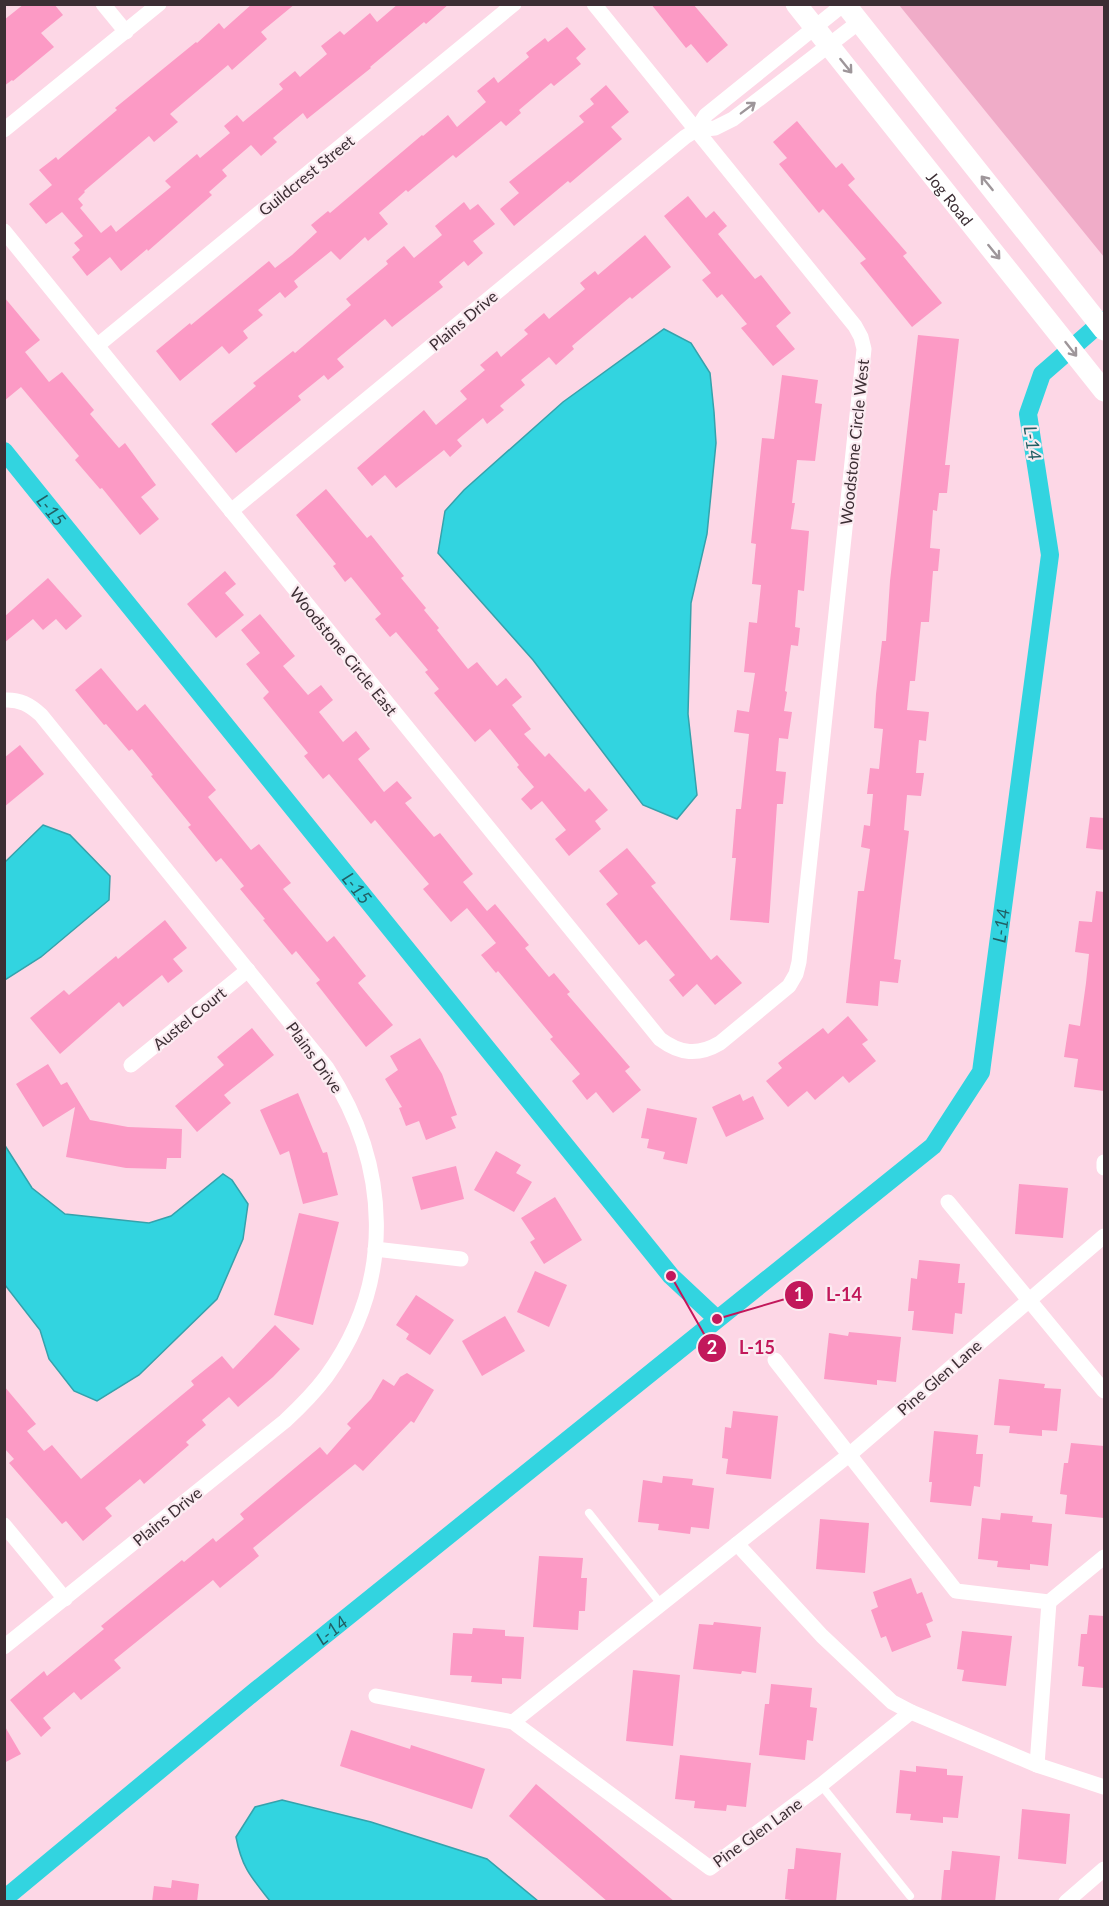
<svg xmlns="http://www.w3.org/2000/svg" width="1109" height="1906" font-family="Lato,sans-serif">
  <rect width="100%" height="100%" fill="#fdd7e6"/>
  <polygon fill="#f0acc8" points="899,5 1104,5 1104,257"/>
  <g fill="#32d4e0" stroke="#35a2ac" stroke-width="1.5">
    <polygon points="664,329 691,343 710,373 714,412 716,443 707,534 691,603 688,714 697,795 677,819 643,805 533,660 438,553 445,511 464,490 563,402"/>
    <polygon points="43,825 70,835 110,876 109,900 41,957 5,980 5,862"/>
    <polygon points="4,1144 32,1188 65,1214 149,1223 171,1216 223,1174 232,1180 248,1204 243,1239 217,1299 139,1375 97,1401 74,1391 49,1359 40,1330 5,1285"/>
    <path d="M282 1800 371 1822 487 1859 538 1901H270C251 1877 242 1868 236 1837L255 1807Z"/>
  </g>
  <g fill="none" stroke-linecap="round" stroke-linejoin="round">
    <g stroke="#32d4e0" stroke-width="18">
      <path id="s1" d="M4 451 671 1276 717 1319"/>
      <path id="s2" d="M4 1899 254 1692 933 1146 981 1072 1050 555 1028 414 1042 374 1104 320"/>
    </g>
  </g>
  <g fill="#fc9ac5">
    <polygon points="24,4 54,4 63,15 41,33 54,47 13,81 12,80 4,86 4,20"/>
    <polygon points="252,4 295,4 261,32 267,39 232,70 228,65 170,114 178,122 154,142 149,136 84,191 85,192 78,199 83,205 80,208 101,233 111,225 116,232 171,187 165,181 197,154 200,158 230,133 224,126 237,115 243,122 283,89 279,84 295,71 300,77 327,54 321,46 340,31 344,35 370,13 377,22 398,4 449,4 426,24 424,22 370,67 371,68 307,119 303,113 273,138 277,142 261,156 251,145 222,170 227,176 209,192 212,195 148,251 147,249 121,271 110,257 87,276 72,257 80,250 74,243 83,236 62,212 46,224 29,204 52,185 39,170 56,157 58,160 117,110 115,108 196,42 197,43 219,23 224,29"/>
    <polygon points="651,4 693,4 728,45 707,63 691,44 686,48"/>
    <polygon points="567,27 586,49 576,58 581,64 554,86 551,83 519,110 521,113 506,126 501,121 456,158 453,155 408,192 406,190 379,213 388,224 368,241 365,237 340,260 331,251 294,281 298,287 285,298 280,292 258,310 263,315 243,331 248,338 229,354 222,346 180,381 156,351 190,323 191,325 269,261 275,268 292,255 317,232 311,225 328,211 330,213 422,135 423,136 448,115 457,127 486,102 477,91 494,77 498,83 529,57 526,53 545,38 548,42"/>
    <polygon points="606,85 629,112 611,127 622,139 570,183 568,181 514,226 500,209 519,193 509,182 584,122 579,116 594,104 590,99"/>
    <polygon points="797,121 836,168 842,163 855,179 848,185 907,253 903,256 942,303 912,327 860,263 866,259 823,209 819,213 779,164 787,158 773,142"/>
    <polygon points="688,196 706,218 714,211 727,226 718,234 755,279 761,275 791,313 776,326 795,349 773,366 741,328 747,324 722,294 717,298 702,280 711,273 664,216"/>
    <polygon points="464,202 470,210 478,204 495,224 473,241 483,253 468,266 464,261 439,282 443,287 392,327 385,319 337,359 344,367 328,380 324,375 298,396 301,400 236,453 211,424 256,386 253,383 293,351 295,353 351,305 346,299 388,264 386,261 404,246 414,258 442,235 435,226"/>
    <polygon points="645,235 671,267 632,299 630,297 572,346 574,349 556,365 549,357 521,380 525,385 500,406 504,410 487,424 483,418 457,440 462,446 450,457 444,450 396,488 385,475 372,486 357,468 424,410 436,425 467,399 460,391 485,370 480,365 497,351 501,357 528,334 524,330 544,313 549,319 585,289 580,283 595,271 598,275"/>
    <polygon points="4,297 40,340 25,352 49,382 62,372 94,410 90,414 119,448 125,443 156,485 141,497 159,519 140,535 102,488 100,489 75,460 79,456 21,387 4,401"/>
    <polygon points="918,335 959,339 945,465 950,465 947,493 939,493 937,511 933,510 930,548 940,549 938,571 933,571 929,622 921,622 915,681 910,681 907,710 929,712 926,741 919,740 916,773 924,773 921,796 907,795 904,830 909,831 894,959 901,960 898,983 880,981 878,1006 846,1003 858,891 864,891 870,849 861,847 864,825 870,826 873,794 867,794 870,768 879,769 883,729 874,728 876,694 882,641 886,641 890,581"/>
    <polygon points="782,375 818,380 815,403 822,404 815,461 797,460 792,503 795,503 791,529 809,531 804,591 798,590 795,627 800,628 798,646 791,645 785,691 787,692 784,711 792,712 788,739 779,738 776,771 786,772 783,804 777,804 769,923 730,920 736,858 732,858 736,809 741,809 749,734 734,732 737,710 749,712 755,673 744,672 749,622 757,623 761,585 752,584 756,544 751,543 762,438 774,439"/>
    <polygon points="326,489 367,538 371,535 404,576 401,578 426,608 424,610 439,628 437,630 468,669 477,662 497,686 506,678 522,697 512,705 531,729 524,734 545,757 549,753 585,792 589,788 608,810 595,821 601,829 569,856 555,839 566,830 542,801 531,810 521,799 534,787 517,767 519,765 490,729 475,742 434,693 439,689 425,672 428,670 396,632 390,637 375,619 381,614 351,577 345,582 333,566 336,564 296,515"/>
    <polygon points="225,571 236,584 225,593 244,615 216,638 187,604"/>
    <polygon points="48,578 82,616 66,630 56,619 43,630 33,619 4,643 4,617"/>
    <polygon points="260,614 295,656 283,666 308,695 321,685 333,700 319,712 343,742 356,731 370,749 358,759 384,792 397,781 412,798 405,803 434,837 440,833 473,874 463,882 487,911 495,904 529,945 525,948 549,977 554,973 570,992 567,994 630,1067 625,1071 641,1090 613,1113 596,1092 587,1100 572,1081 580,1074 550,1039 553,1037 498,971 496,973 481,955 496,943 467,908 451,922 423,889 429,884 375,820 371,824 329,774 323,779 304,756 308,753 263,698 269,692 246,664 260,653 241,630"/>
    <polygon points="101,668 137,711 145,704 216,790 208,797 251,850 259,844 291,883 283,889 327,942 334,936 366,976 358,983 393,1025 366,1047 316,983 320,980 296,951 292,955 263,920 265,919 240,889 244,886 221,858 216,862 188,827 191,825 151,776 153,775 132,749 129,751 106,724 104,725 75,690"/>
    <polygon points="20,745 44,774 4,807 4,758"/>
    <polygon points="1090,817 1104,818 1104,850 1086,848"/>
    <polygon points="627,848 656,883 651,886 711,960 717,955 742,983 715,1005 697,984 683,997 669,980 675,975 646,940 639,945 606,904 618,894 599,871"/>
    <polygon points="1096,891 1104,892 1104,1091 1074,1087 1078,1059 1064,1057 1069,1024 1080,1026 1086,983 1089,954 1075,952 1079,921 1092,922"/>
    <polygon points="165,920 187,948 173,959 183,971 168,983 162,975 123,1007 119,1002 60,1054 30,1018 64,990 69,995 116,956 118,959"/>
    <polygon points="848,1016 868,1040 862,1044 876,1061 849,1083 843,1076 815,1100 807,1091 788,1107 766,1081 782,1068 778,1063 823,1028 828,1034"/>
    <polygon points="252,1028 274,1055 224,1095 231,1103 197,1132 175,1106 224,1065 217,1057"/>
    <polygon points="420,1038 442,1074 457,1115 451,1117 456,1128 426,1140 419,1121 406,1126 399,1108 402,1107 385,1079 398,1070 390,1056"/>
    <polygon points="48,1064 61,1085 67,1082 90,1120 128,1127 182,1129 181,1158 167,1158 166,1169 126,1168 66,1157 75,1107 43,1127 16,1084"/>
    <polygon points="298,1093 323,1153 327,1152 338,1195 303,1204 289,1151 280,1155 260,1110"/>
    <polygon points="740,1094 743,1101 753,1096 764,1119 726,1137 712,1107"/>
    <polygon points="647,1108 697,1118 687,1164 663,1159 665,1152 647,1148 649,1139 641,1138"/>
    <polygon points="496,1151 521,1165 516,1173 532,1182 514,1212 474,1190"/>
    <polygon points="456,1166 464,1199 421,1210 412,1177"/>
    <polygon points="1019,1184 1068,1188 1063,1238 1015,1234"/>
    <polygon points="555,1197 582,1240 544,1264 530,1242 535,1239 521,1218"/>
    <polygon points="299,1213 339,1222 313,1325 274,1315"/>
    <polygon points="919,1260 960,1264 958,1283 965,1283 962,1314 955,1313 953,1334 912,1330 914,1311 908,1311 911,1278 917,1279"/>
    <polygon points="535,1271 567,1285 549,1327 517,1312"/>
    <polygon points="416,1295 454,1320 430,1355 406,1339 409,1334 396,1325"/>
    <polygon points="505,1316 525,1351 482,1376 462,1341"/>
    <polygon points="275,1325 300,1349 273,1377 238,1407 229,1397 202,1420 206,1425 186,1442 189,1445 144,1484 140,1479 105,1508 112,1516 83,1541 66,1521 62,1524 9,1463 14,1459 4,1448 4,1386 36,1424 27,1431 44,1451 52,1445 81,1479 194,1385 191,1381 222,1356 233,1369"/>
    <polygon points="849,1332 901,1337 896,1382 877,1380 877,1385 824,1379 829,1333 848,1336"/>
    <polygon points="407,1373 434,1390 414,1423 411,1421 363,1471 355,1464 253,1548 259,1556 220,1588 213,1580 114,1660 121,1668 81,1700 74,1692 43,1718 51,1728 41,1737 10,1700 44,1671 47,1676 104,1629 101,1626 182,1560 184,1562 213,1538 216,1542 244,1519 240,1514 320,1447 327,1455 351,1428 347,1424 371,1399 383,1379 394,1386 400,1377"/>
    <polygon points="999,1379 1045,1384 1044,1388 1061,1389 1057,1431 1042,1430 1042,1436 1009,1433 1010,1426 994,1425"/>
    <polygon points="733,1411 778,1416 771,1479 726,1474 728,1459 722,1458 725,1427 731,1428"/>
    <polygon points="934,1431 978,1435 976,1454 983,1454 980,1487 974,1486 971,1506 930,1502 932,1482 929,1482"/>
    <polygon points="1071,1443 1104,1446 1104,1518 1065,1514 1067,1495 1060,1494 1064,1463 1068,1463"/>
    <polygon points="663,1476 693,1479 692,1485 714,1488 709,1529 691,1527 690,1534 658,1530 659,1524 638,1522 643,1480 662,1483"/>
    <polygon points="1001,1513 1033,1516 1032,1522 1052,1524 1048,1566 1030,1564 1030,1570 997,1567 998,1561 978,1559 982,1518 1000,1520"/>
    <polygon points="820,1519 869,1523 865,1573 816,1569"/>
    <polygon points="539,1556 583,1558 581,1578 587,1578 585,1611 579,1611 578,1630 533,1627"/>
    <polygon points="911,1578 917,1594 922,1592 933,1621 926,1624 931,1637 892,1652 886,1636 881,1638 871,1610 878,1607 873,1592"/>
    <polygon points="1089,1615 1104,1616 1104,1688 1082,1686 1084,1667 1078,1666 1081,1634 1087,1634"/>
    <polygon points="714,1622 761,1627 756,1673 742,1671 741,1674 693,1669 699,1624 713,1625"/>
    <polygon points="473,1628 505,1630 505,1636 524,1637 521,1679 502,1678 502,1684 471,1682 472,1676 450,1675 453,1633 472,1634"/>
    <polygon points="962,1631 1012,1636 1006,1686 962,1681 964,1670 957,1669"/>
    <polygon points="633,1670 680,1675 673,1746 626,1741"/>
    <polygon points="771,1684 812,1688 810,1707 817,1708 813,1741 807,1740 805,1760 759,1755 765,1704 769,1704"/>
    <polygon points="4,1725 21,1754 4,1763"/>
    <polygon points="351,1730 410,1749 411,1745 485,1769 472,1809 340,1766"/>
    <polygon points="680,1755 751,1763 746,1807 727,1805 726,1811 694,1808 695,1801 675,1799"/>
    <polygon points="916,1766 947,1769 947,1775 963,1776 958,1818 943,1817 943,1823 910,1820 911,1814 896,1813 900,1770 916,1772"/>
    <polygon points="536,1784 649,1880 675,1902 608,1902 509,1816"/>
    <polygon points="1022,1809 1070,1814 1066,1864 1018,1859"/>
    <polygon points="796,1848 841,1853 836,1902 791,1902 791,1900 785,1899 788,1869 794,1869"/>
    <polygon points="952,1851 1000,1856 995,1902 941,1902 944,1870 950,1870"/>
    <polygon points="172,1880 199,1884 197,1902 152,1902 154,1886 171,1888"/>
  </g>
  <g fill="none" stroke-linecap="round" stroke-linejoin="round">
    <g stroke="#fff" stroke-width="8">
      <polyline points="589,1513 661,1604"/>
      <polyline points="821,1785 910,1896"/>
    </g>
    <g stroke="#fff" stroke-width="15">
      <polyline points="103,4 126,32"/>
      <polyline points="4,130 159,4"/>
      <polyline points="696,130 715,128 733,119 859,22"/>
      <path d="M4 231 660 1039C680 1054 698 1056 720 1043L789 986 796 974 799 962 864 349 861 337 855 326 594 4"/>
      <polyline points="98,345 514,4"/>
      <polyline points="231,511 685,137 696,130 706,115 844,4"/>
      <path d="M4 700C20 699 30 705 41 715L327 1068C390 1165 396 1281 326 1377 314 1393 300 1407 285 1421L4 1647"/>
      <polyline points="131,1065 248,970"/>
      <polyline points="1104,1162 1104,1168"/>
      <polyline points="948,1202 1104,1391"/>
      <polyline points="375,1249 461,1259"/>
      <polyline points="775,1360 956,1591 1049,1602 1104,1557"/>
      <polyline points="4,1525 65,1599"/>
      <polyline points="737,1544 822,1636 892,1702 911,1712 1037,1765 1104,1787"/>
      <polyline points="376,1696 513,1722 710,1868 821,1785 911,1712"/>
      <polyline points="513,1722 849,1455 1104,1236"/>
      <polyline points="1037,1765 1049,1602"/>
      <polyline points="1066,1902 1104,1869"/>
    </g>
    <g stroke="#fff" stroke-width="21">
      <path id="s3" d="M796 4 1104 391"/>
      <polyline points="845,4 1104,330"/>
    </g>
  </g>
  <defs><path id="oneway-shaft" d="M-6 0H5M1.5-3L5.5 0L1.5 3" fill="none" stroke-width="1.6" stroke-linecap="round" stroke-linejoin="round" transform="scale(1.5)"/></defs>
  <g stroke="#9e969a">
    <use href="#oneway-shaft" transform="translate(846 66) rotate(51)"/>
    <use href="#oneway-shaft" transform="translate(748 108) rotate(-37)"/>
    <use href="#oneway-shaft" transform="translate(987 183) rotate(-129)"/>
    <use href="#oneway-shaft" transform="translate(994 252) rotate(51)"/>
    <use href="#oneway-shaft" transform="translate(1071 349) rotate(52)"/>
  </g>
  <g text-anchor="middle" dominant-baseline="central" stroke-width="4.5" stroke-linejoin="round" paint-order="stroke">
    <g font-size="16" fill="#3c2e34" stroke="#fbebf1">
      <text transform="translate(306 175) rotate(-39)">Guildcrest Street</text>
      <text stroke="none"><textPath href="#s3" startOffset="248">Jog Road</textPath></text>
      <text transform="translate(463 320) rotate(-40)">Plains Drive</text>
      <text transform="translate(854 442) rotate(-84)">Woodstone Circle West</text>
      <text transform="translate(344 651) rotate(51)">Woodstone Circle East</text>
      <text transform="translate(189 1018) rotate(-39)">Austel Court</text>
      <text transform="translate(315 1057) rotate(54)">Plains Drive</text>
      <text transform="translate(939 1377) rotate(-41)">Pine Glen Lane</text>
      <text transform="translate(167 1516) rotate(-39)">Plains Drive</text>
      <text transform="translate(757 1832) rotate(-36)">Pine Glen Lane</text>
    </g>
    <g font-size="18" font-style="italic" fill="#215f64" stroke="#fbebf1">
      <text transform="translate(1033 443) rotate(81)">L-14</text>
      <text stroke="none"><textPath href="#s1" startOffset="76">L-15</textPath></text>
      <text stroke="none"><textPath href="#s1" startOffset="562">L-15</textPath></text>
      <text stroke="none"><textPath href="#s2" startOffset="1432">L-14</textPath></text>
      <text stroke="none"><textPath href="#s2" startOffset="424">L-14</textPath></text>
    </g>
  </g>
  <path fill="none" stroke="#c2185b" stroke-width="2" d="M717 1319L799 1295M671 1276L712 1348"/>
  <g fill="#c2185b" stroke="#fbebf1" stroke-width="2">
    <circle cx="717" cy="1319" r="6"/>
    <circle cx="671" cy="1276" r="6"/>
    <circle cx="799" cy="1295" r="15"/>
    <circle cx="712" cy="1348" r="15"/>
  </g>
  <g font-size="18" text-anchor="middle" font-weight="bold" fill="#fff">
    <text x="799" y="1301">1</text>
    <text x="712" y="1354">2</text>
  </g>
  <g font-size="18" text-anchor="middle" font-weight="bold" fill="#c2185b" stroke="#fbebf1" stroke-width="4.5" stroke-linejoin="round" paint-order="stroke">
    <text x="844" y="1301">L-14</text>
    <text x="757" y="1354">L-15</text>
  </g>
  <rect width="1109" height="1906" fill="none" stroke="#3c2e34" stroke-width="12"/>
</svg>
